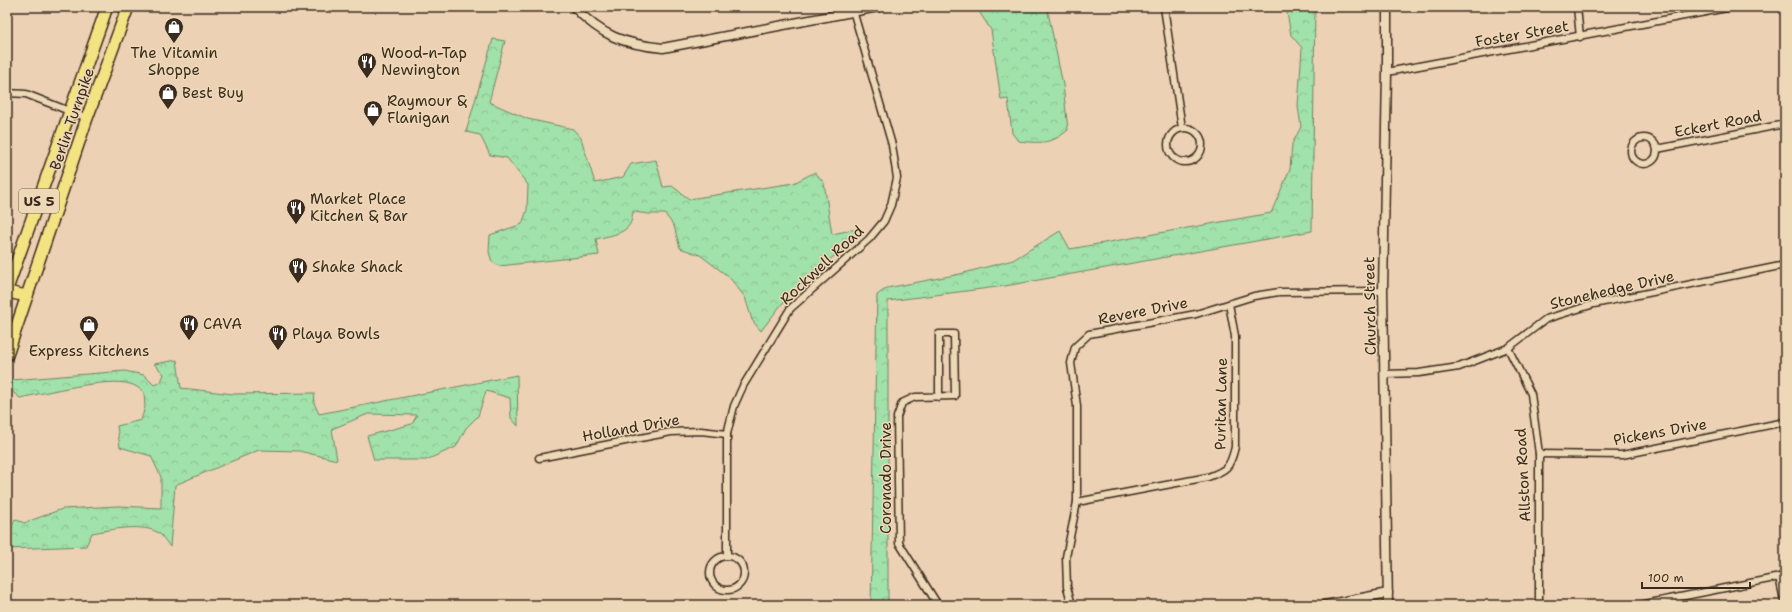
<svg xmlns="http://www.w3.org/2000/svg" width="1792" height="612" font-family="'Shantell Sans',sans-serif">
  <defs>
    <pattern id="forest-crowns" width="20" height="18" patternUnits="userSpaceOnUse"><rect width="20" height="18" fill="#a1e1aa"/><path d="M2 6a3 3 0 1 1 6 0M12 15a3 3 0 1 1 6 0" fill="none" stroke="#8cc192"/></pattern>
  </defs>
  <rect width="100%" height="100%" fill="#edd1b5"/>
  <filter id="ink" filterUnits="userSpaceOnUse"><feTurbulence type="fractalNoise" baseFrequency=".025" numOctaves="2"/><feDisplacementMap in="SourceGraphic" scale="8" xChannelSelector="R" yChannelSelector="G"/><feConvolveMatrix kernelMatrix="1 2 1 2 8 2 1 2 1" color-interpolation-filters="sRGB"/></filter>
  <g filter="url(#ink)">
    <g fill="url(#forest-crowns)" stroke="#6e8664">
      <path d="M976 7H1047L1063 85 1068 130C1051 145 1039 143 1018 141L1012 133 1008 99 1001 100 991 30Z"/>
      <polygon points="1286,7 1315,7 1312,231 1005,286 888,301 888,605 871,605 877,295 887,288 960,274 1013,260 1060,231 1070,249 1271,213 1290,169 1292,144 1301,127 1298,106 1302,48 1291,35"/>
      <path d="M493 39 505 41 489 102 528 119 573 129 581 138 595 183 623 177 631 164 656 160 663 187 672 186 689 199 794 183 815 172 824 183 832 234 857 229 852 244 814 270 781 305 761 331 752 320 745 297 729 277 700 255 680 248 674 226 665 214H649L633 212C632 215 632 221 630 224 624 235 606 236 596 239L599 255 499 266 492 262 489 252 490 235 522 224 527 210 528 185 507 158 490 155 480 135 466 132Z"/>
      <path d="M177 360 181 388 234 394 315 393 314 403 319 414 517 375 518 426 511 418 510 398 486 391 478 416 466 428 456 447 426 460H374L367 436 412 424 417 415 368 414 332 429 337 460 299 451 259 450 175 485 170 547C167 543 164 538 160 534 145 522 110 530 92 533L86 546 7 549V534H9L15 519 24 523 62 509 118 506 161 508V477L151 456 120 447 117 426 141 420 145 407 144 392C140 389 135 385 130 384 108 377 44 393 20 398L9 389 11 380 125 371 144 375 154 385 161 382 164 374 154 364Z"/>
    </g>
    <g fill="none" stroke-linecap="round" stroke-linejoin="round">
      <defs>
        <g id="street">
          <polyline points="1164,7 1182,128"/>
          <polyline points="1577,7 1580,37"/>
          <polyline points="1387,72 1732,7"/>
          <polyline points="7,93 26,94 87,118"/>
          <circle cx="1185" cy="145" r="17"/>
          <circle cx="1644" cy="151" r="13"/>
          <polyline points="1657,149 1785,124"/>
          <polyline points="1508,348 1531,394 1539,454 1539,605"/>
          <polyline points="1385,374 1419,373 1459,367 1508,348 1546,319 1594,304 1785,265"/>
          <polyline points="1539,454 1622,455 1785,422"/>
          <polyline points="539,458 671,432 701,431 727,434"/>
          <path d="M1077 502 1208 477C1227 470 1230 468 1235 447V336L1229 304"/>
          <polyline points="727,556 727,434 734,406 743,386 790,309 869,239 884,221 891,205 897,178 892,145 852,7"/>
          <circle cx="727" cy="573" r="17"/>
          <polyline points="1779,577 1785,605"/>
          <polyline points="938,605 899,543 897,417 902,403 915,397 955,396 954,334 939,334 939,397"/>
          <polyline points="1072,605 1067,587 1066,557 1077,502 1077,406 1071,363 1075,347 1089,334 1196,314 1254,296 1279,292 1383,291"/>
          <polyline points="1640,605 1785,576"/>
        </g>
        <g id="secondary">
          <path d="M574 7C602 36 623 44 663 48L878 7"/>
          <polyline points="1387,7 1387,72 1383,291 1388,605"/>
          <polyline points="1325,605 1388,593"/>
        </g>
        <g id="highway">
          <polyline points="7,289 107,7"/>
          <polyline points="7,292 27,296"/>
          <polyline points="7,355 87,118 128,7"/>
        </g>
      </defs>
      <use href="#street" stroke="#3b2a1e" stroke-width="9"/>
      <use href="#secondary" stroke="#3b2a1e" stroke-width="11"/>
      <use href="#highway" stroke="#3b2a1e" stroke-width="14"/>
      <use href="#street" stroke="#edd9b7" stroke-width="6"/>
      <use href="#secondary" stroke="#edd9b7" stroke-width="8"/>
      <use href="#highway" stroke="#f4e382" stroke-width="11"/>
    </g>
  </g>
  <defs>
    <symbol id="shop-pin" viewBox="-11 -11 22 30"><path d="M0 17L-7.5 6A9.5 9.5 0 1 1 7.5 6Z" fill="#3b2a1e" stroke="#edd9b7"/><path d="M-5-2.5h2.3a2.7 3.5 0 0 1 5.4 0H5L5.5 6h-11ZM-1.5-2.5h3a1.5 2.3 0 0 0-3 0Z" fill="#fff"/></symbol>
    <symbol id="restaurant-pin" viewBox="-11 -11 22 30"><path d="M0 17L-7.5 6A9.5 9.5 0 1 1 7.5 6Z" fill="#3b2a1e" stroke="#edd9b7"/><path d="M-5-6h1v4h1v-4h1v4h1v-4h1v5L-1.5 .5V6h-2V.5L-5-1ZM5-6V6H3V1.5H1.5Q1.5-4 5-6Z" fill="#fff"/></symbol>
  </defs>
  <g fill-rule="evenodd">
    <use href="#shop-pin" x="163" y="16" width="22" height="30"/>
    <use href="#restaurant-pin" x="356" y="51" width="22" height="30"/>
    <use href="#shop-pin" x="157" y="82" width="22" height="30"/>
    <use href="#shop-pin" x="362" y="99" width="22" height="30"/>
    <use href="#restaurant-pin" x="285" y="197" width="22" height="30"/>
    <use href="#restaurant-pin" x="287" y="256" width="22" height="30"/>
    <use href="#restaurant-pin" x="178" y="313" width="22" height="30"/>
    <use href="#shop-pin" x="78" y="314" width="22" height="30"/>
    <use href="#restaurant-pin" x="267" y="323" width="22" height="30"/>
  </g>
  <g text-anchor="middle" dominant-baseline="central" stroke-width="3" stroke-linejoin="round" paint-order="stroke">
    <rect fill="#edd9b7" stroke="#705e4c" stroke-width="1" x="19" y="189" width="40" height="24" rx="3"/>
    <g font-size="14" font-weight="bold" fill="#3b2a1e">
      <text x="39" y="201">US 5</text>
    </g>
    <g font-size="15" fill="#3b2a1e" stroke="#edd9b7">
      <text transform="translate(1522 34) rotate(-10)">Foster Street</text>
      <text transform="translate(72 119) rotate(-71)">Berlin Turnpike</text>
      <text transform="translate(1718 124) rotate(-11)">Eckert Road</text>
      <text transform="translate(822 265) rotate(-43)">Rockwell Road</text>
      <text transform="translate(1612 290) rotate(-13)">Stonehedge Drive</text>
      <text transform="translate(1370 306) rotate(-91)">Church Street</text>
      <text transform="translate(1143 311) rotate(-11)">Revere Drive</text>
      <text transform="translate(1221 404) rotate(-89)">Puritan Lane</text>
      <text transform="translate(631 428) rotate(-10)">Holland Drive</text>
      <text transform="translate(1660 432) rotate(-10)">Pickens Drive</text>
      <text transform="translate(1523 475) rotate(-93)">Allston Road</text>
      <text transform="translate(886 478) rotate(-90)">Coronado Drive</text>
    </g>
    <g font-size="15" fill="#3b2a1e" stroke="#edd9b7" text-anchor="start">
      <text x="174" y="53" text-anchor="middle">The Vitamin<tspan x="174" dy="17">Shoppe</tspan></text>
      <text x="381" y="53">Wood-n-Tap<tspan x="381" dy="17">Newington</tspan></text>
      <text x="182" y="93">Best Buy</text>
      <text x="387" y="101">Raymour &amp;<tspan x="387" dy="17">Flanigan</tspan></text>
      <text x="310" y="199">Market Place<tspan x="310" dy="17">Kitchen &amp; Bar</tspan></text>
      <text x="312" y="267">Shake Shack</text>
      <text x="203" y="324">CAVA</text>
      <text x="292" y="334">Playa Bowls</text>
      <text x="89" y="351" text-anchor="middle">Express Kitchens</text>
    </g>
  </g>
  <rect width="1792" height="612" fill="none" stroke="#edd9b7" stroke-width="24"/>
  <rect x="12" y="12" width="1768" height="588" fill="none" stroke="#3b2a1e" stroke-width="1.5" filter="url(#ink)"/>
  <path d="M1642 582v6h108v-6" fill="none" stroke="#3b2a1e" stroke-width="2"/>
  <text x="1648" y="582" font-size="12" fill="#3b2a1e" stroke="#edd9b7" stroke-width="3" paint-order="stroke">100 m</text>
</svg>
